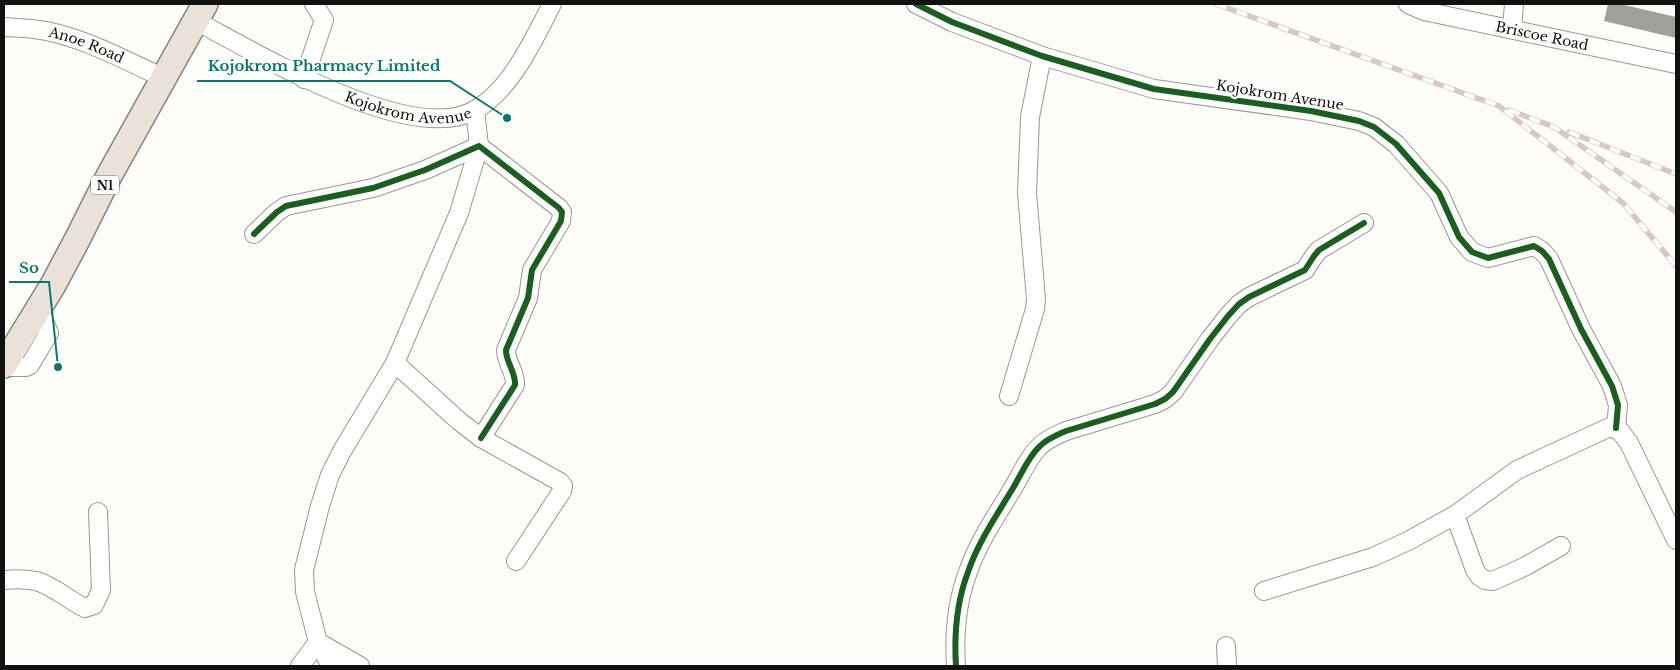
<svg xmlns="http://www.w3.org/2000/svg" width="1680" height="670" font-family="'Libre Baskerville',serif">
  <rect width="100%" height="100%" fill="#fdfcf7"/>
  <polygon fill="#a19f9c" points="1608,4 1620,4 1676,17 1676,38 1604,21"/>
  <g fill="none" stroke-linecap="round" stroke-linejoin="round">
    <defs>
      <g id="minor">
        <polyline points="916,4 952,22 1042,56 1154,89 1311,111 1359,121 1374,127 1396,144 1439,193 1459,237 1472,252 1488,258 1534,246 1542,251 1549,259 1581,329 1612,386 1618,405 1616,428"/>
        <path id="s1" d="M1408 4 1424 11 1676 64"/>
        <path id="s2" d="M196 21C255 52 411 147 475 110 511 90 534 39 552 4"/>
        <path id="s3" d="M4 27C18 28 32 28 46 31 87 39 126 61 164 78"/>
        <polyline points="1512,29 1514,4"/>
        <polyline points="304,79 324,20 314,4"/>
        <path d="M254 234 277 212 286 206 373 188 425 170 479 146 559 208 562 212 561 221 532 270 528 298 506 350C506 363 516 372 515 385L481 438"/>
        <polyline points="395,363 459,421 481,438 560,482 563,486 562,491 516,561"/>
        <polyline points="4,367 26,367 30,365 49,333 39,309"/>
        <polyline points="1009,396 1035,309 1036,299 1027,193 1030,117 1042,56"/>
        <polyline points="1455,515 1475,570 1479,576 1485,580 1493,581 1526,566 1561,546"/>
        <path d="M4 580C14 579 25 579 36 581 54 586 68 600 85 608L94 605 101 590 98 512"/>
        <polyline points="1264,591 1373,557 1408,541 1455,515 1517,470 1610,427 1620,431 1629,443 1676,540"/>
        <polyline points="1226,646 1227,666"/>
        <polyline points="300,666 318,642 360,666"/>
        <polyline points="331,666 318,642 305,592 304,570 320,506 330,475 342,451 395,363 459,213 479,146 475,110"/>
        <path d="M956 666C954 635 957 601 968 572 978 542 997 515 1013 488 1021 475 1028 457 1040 446 1047 439 1057 435 1066 431L1155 404 1165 399 1173 392 1210 339 1228 316 1239 304 1249 297 1305 270 1314 256 1319 250 1364 223"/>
      </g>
      <polyline id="highway" points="4,365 53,285 78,238 110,174 205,4"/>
    </defs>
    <use href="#minor" stroke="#979795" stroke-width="20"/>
    <use href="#highway" stroke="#858482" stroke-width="28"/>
    <use href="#minor" stroke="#fffffe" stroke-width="18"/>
    <use href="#highway" stroke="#eae1d8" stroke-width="25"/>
    <defs>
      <g id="rail">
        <polyline points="1216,4 1499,106 1623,203 1676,266"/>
        <polyline points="1509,110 1554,127 1676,212"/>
        <polyline points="1569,132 1676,174"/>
      </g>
    </defs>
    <use href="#rail" stroke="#d9c6c7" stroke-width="5.5"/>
    <use href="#rail" stroke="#fff" stroke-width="4" stroke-dasharray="11" stroke-linecap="butt"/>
    <defs>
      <g id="cycleway">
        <polyline points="916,4 952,22 1042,56 1154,89 1311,111 1359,121 1374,127 1396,144 1439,193 1459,237 1472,252 1488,258 1534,246 1542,251 1549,259 1581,329 1612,386 1618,405 1616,428"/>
        <path d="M254 234 277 212 286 206 373 188 425 170 479 146 559 208 562 212 561 221 532 270 528 298 506 350C506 363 516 372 515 385L481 438"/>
        <path d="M956 666C954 635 957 601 968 572 978 542 997 515 1013 488 1021 475 1028 457 1040 446 1047 439 1057 435 1066 431L1155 404 1165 399 1173 392 1210 339 1228 316 1239 304 1249 297 1305 270 1314 256 1319 250 1364 223"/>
      </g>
    </defs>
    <use href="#cycleway" stroke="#fff" stroke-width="9"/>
    <use href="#cycleway" stroke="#1b5e20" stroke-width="6"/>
  </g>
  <g text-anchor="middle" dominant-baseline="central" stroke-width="5" stroke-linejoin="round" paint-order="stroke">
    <rect fill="#fff" stroke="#585858" stroke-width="1" x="91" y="175.5" width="28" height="19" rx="4"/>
    <g font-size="12" font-weight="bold" fill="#111">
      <text x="105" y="185">N1</text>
    </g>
    <g font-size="14" fill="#111" stroke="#fff">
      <text stroke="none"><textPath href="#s1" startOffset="138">Briscoe Road</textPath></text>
      <text stroke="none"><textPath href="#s3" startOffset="85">Anoe Road</textPath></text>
      <text transform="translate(1280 95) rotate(9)">Kojokrom Avenue</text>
      <text stroke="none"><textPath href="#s2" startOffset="232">Kojokrom Avenue</textPath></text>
    </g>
  </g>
  <path fill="none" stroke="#0f766e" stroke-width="2" d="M507 118L450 81H197M58 367L49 282H9"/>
  <g fill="#0f766e" stroke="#fff" stroke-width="2">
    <circle cx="507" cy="118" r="5"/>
    <circle cx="58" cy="367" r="5"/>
  </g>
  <g font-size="15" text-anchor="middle" font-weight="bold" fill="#0f766e" stroke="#fff" stroke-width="5" stroke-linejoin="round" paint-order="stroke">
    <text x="324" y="71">Kojokrom Pharmacy Limited</text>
    <text x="29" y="273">So</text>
  </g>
  <rect width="1680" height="670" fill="none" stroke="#111111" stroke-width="10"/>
</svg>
